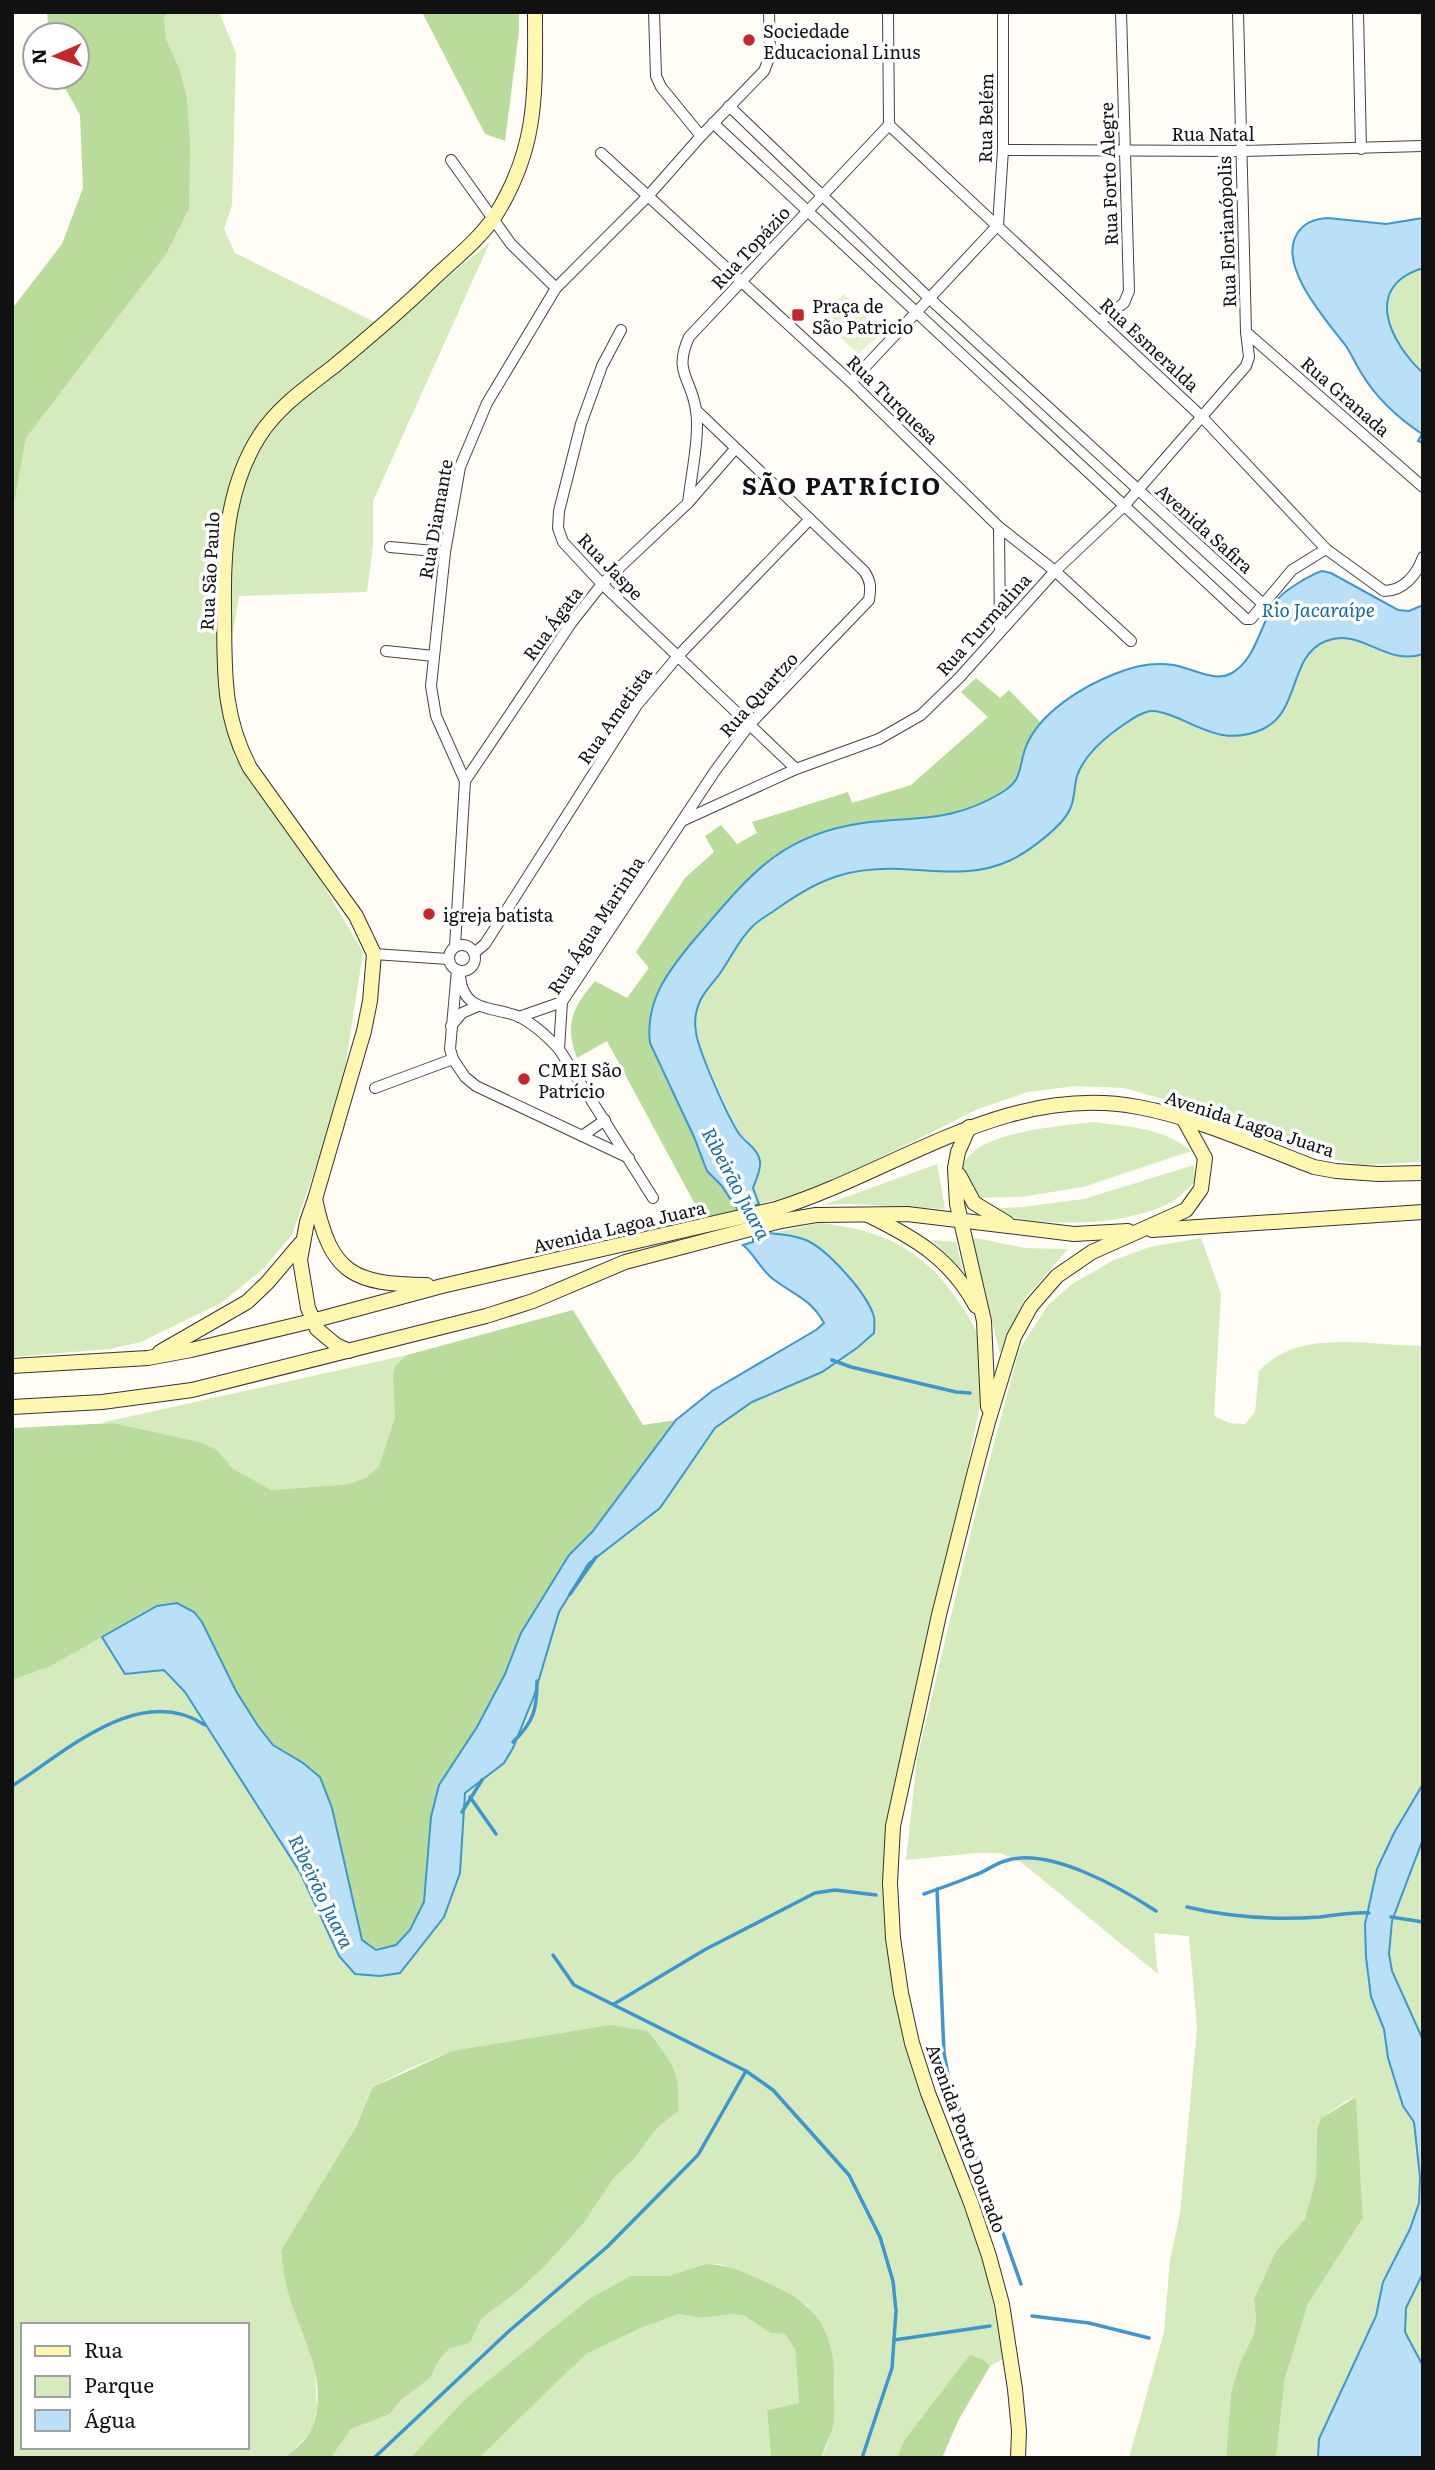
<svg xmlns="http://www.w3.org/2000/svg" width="1435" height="2470" font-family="Literata,serif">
  <rect width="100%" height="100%" fill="#fffdf5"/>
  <g fill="#d5ebbd" fill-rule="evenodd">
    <polygon points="169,12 219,12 236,53 232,205 224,229 235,253 387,328 490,242 373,501 373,545 367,592 239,596 222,698 235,757 313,868 363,952 341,1094 292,1235 262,1270 221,1303 141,1342 110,1349 12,1357 12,515 26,438 167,253 189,209 179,68 166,39 164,18"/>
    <path d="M1423 268V373C1390 342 1362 287 1423 268Z"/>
    <path d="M1344 637C1371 643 1395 664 1423 654V1162L1363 1165 1311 1155 1191 1107 1124 1088 1075 1086 1028 1092 978 1109 817 1189 759 1204 753 1188 759 1172 735 1126 699 1046 695 1031 696 1016 700 1000 723 970 739 942 754 925 808 888 827 878 868 869 924 871 1071 808C1074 794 1075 779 1082 765 1089 750 1134 713 1150 711 1156 710 1161 712 1166 714L1285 709C1302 674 1298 644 1344 637Z"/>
    <path d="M1095 1122C1129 1127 1164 1128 1191 1151L1083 1187 1021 1197 970 1198C967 1193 963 1185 962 1178 956 1131 1064 1126 1095 1122Z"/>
    <polygon points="937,1164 945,1209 848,1204 824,1205"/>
    <path d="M1194 1165 1195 1182C1187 1189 1179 1198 1170 1203 1119 1228 1035 1228 982 1209L1022 1207 1084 1199Z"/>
    <path d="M819 1223C879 1229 922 1248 956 1298 965 1311 976 1326 979 1341 983 1356 982 1374 983 1390L890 1844 908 2047 932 2125 983 2257 1005 2358 990 2366 984 2360 903 2442 897 2458H822L833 2427 835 2380 830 2344 808 2306 779 2288 746 2274 720 2264H706L668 2276H630L589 2299 464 2400 410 2458H331L351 2429 390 2414 400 2401 430 2378 439 2360 450 2348 470 2342 481 2319 517 2292 543 2268 583 2224 614 2178 634 2159 657 2128 678 2110C677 2070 673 2062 648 2031L452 2051 408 2069 373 2087 356 2125 314 2197 307 2341 315 2372 317 2407 311 2432 285 2458H12V1680L49 1667 102 1637 125 1674 164 1670 185 1692 301 1874 339 1956 463 1808 465 1793 504 1763 513 1748 534 1696 559 1612 588 1564 660 1508 715 1428 752 1402 822 1372 839 1359 865 1299C838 1266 820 1237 773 1233ZM23 2325H247V2447H23Z"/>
    <polygon points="976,1238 1024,1248 1068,1249 1025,1298 1000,1353 972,1244 973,1239"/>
    <path d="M1201 1238 1221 1294 1214 1416 1229 1423 1245 1424 1255 1412 1259 1371C1264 1366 1270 1361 1276 1357 1316 1332 1378 1346 1423 1346V1784L1394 1833 1377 1869 1365 1925 1366 1957 1371 1997 1384 2029 1388 2058 1403 2106 1414 2122 1420 2178 1419 2203 1410 2229 1383 2282 1376 2316 1319 2439 1318 2458H1276L1285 2378 1308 2304 1363 2218 1356 2097 1346 2101 1321 2118 1317 2129 1316 2177 1305 2219 1276 2251 1254 2299 1256 2320 1254 2334 1239 2365 1231 2393 1226 2458H1129L1164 2332 1170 2260 1180 2214 1197 2028 1189 1936 1154 1933 1158 1974 1021 1862 1000 1853H976L906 1860 917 1759 976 1511 1019 1350 1048 1305 1072 1284 1114 1260 1150 1247Z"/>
    <polygon points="932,1240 956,1242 963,1271"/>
    <polygon points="407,1355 395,1366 395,1417 379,1466 367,1477 350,1484 272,1490 232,1469 217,1450 114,1423 100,1423"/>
    <path d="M1423 1839V2040C1414 2017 1398 1995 1392 1970 1381 1930 1409 1877 1423 1839Z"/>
    <polygon points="1423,2273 1423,2366 1405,2332 1406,2308"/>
    <polygon points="679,2314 700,2318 733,2314 745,2316 785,2334 795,2349 799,2403 767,2410 771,2458 479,2458 586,2354 643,2327"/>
  </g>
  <g fill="#b9dc9c">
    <polygon points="47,12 169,12 164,18 166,39 179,68 187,99 190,144 189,209 167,253 26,438 12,515 12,309 62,244 83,188 80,115 59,77 77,77 77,35 49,35"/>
    <polygon points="422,12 519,12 519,31 505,141 485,134"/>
    <path d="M976 678 1000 698 1009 690 1041 723 1025 750 1019 775 1013 785 977 807 934 818 864 823 802 840 656 1058 694 1137 707 1171 721 1185 740 1213 703 1219 607 1041 577 1058C564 1024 573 1007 595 981L627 998 649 968 636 952 685 878 714 852 705 836 721 825 737 844 757 833 752 822 848 792 852 803 911 785 988 717 961 692Z"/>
    <path d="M573 1310 643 1425 676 1420 593 1531 569 1555 521 1633 505 1674 477 1727 439 1785 431 1817 424 1902 409 1930 395 1945 376 1950 362 1940 351 1900 273 1745C259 1728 246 1710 236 1690 222 1664 212 1636 194 1612L157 1606 49 1667 12 1680V1431L15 1428 113 1423 199 1442 217 1450 233 1469 272 1490 350 1484 367 1477 379 1466 395 1417 393 1374 395 1366 407 1355Z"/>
    <path d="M611 2025 648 2031C659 2046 674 2062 677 2081 679 2090 678 2100 679 2110L657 2128 634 2159 614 2178 583 2224 543 2268 517 2292 481 2319 470 2343 450 2348 439 2360 430 2378 400 2401 390 2414 351 2429 331 2458H285C293 2450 307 2440 311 2430 332 2381 299 2334 287 2288 284 2276 283 2263 281 2251L356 2126 373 2087 452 2051Z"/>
    <polygon points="1356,2097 1363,2218 1308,2304 1285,2378 1276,2458 1226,2458 1231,2393 1239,2365 1254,2334 1256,2320 1254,2299 1276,2251 1305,2219 1316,2177 1317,2129 1321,2118"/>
    <path d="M706 2264C728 2264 748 2274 768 2283 822 2306 837 2337 834 2394 834 2405 835 2417 833 2427 830 2438 824 2446 822 2458H771L767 2410 799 2403 795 2349 785 2334 771 2333 745 2316 733 2314 700 2318 679 2314 643 2327 586 2354 479 2458H410L464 2400 589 2299 630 2276H668Z"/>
    <polygon points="970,2355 984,2360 990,2366 958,2421 942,2458 897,2458 903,2442"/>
  </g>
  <polygon fill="#e6f2cf" points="844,294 882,333 858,354 820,319"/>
  <g fill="#b9e0f7" stroke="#3f96cf" stroke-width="2">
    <path d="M1328 218 1386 224 1423 218V268C1362 287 1390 342 1423 373V443L1418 441 1422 434C1398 418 1377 399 1362 374 1356 365 1352 355 1346 346 1327 321 1277 266 1297 234 1304 222 1315 219 1328 218Z"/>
    <path d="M1322 571 1331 573 1398 610 1409 611 1423 605V654C1386 667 1361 627 1326 641 1288 656 1301 711 1263 729 1230 744 1209 732 1178 718 1169 715 1160 710 1151 711 1139 712 1122 726 1112 733 1098 744 1083 758 1077 776 1074 787 1075 799 1070 809 1063 826 1028 852 1011 860 976 877 939 871 901 869 850 867 821 878 781 906 772 913 761 918 753 926 739 939 732 956 721 972 715 981 706 989 701 999 696 1009 694 1021 696 1032 698 1050 729 1120 740 1135 747 1144 758 1149 760 1161 761 1171 756 1179 753 1188L759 1204 740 1213 721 1185 707 1171 694 1137 650 1043C645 1001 668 971 694 940 747 879 777 835 863 823 917 816 951 823 1001 793 1023 780 1018 770 1025 749 1038 713 1083 686 1117 673 1134 666 1155 662 1174 665 1191 668 1214 682 1230 674 1257 661 1260 621 1278 599 1284 591 1294 586 1303 580 1309 577 1315 573 1322 571Z"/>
    <path d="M768 1233C781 1234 794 1235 806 1240 827 1249 868 1294 874 1317 875 1322 874 1328 874 1333L857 1348 822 1372 752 1402 715 1428 660 1508 588 1564 559 1612 534 1696 513 1748 504 1763 465 1793 460 1873 444 1917 400 1973 380 1976 355 1974 339 1956 301 1874 185 1692 164 1670 125 1674 102 1637 157 1606 177 1603 194 1612 202 1622 236 1691 258 1726 273 1745 303 1763 320 1777 332 1808 362 1940 376 1950 396 1945 410 1930 424 1902 431 1817 439 1785 477 1727 505 1674 521 1633 569 1555 593 1531 676 1420 712 1391 816 1330 824 1323C810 1298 794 1295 773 1279 761 1270 755 1255 743 1245L753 1242V1237Z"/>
    <polygon points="1423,1784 1423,1839 1392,1921 1389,1954 1392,1971 1423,2040 1423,2273 1406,2308 1405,2332 1423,2366 1423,2458 1318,2458 1319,2439 1376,2316 1383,2282 1410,2229 1419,2203 1420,2177 1414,2122 1403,2106 1388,2058 1384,2029 1371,1997 1366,1957 1365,1924 1377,1869 1394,1833"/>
  </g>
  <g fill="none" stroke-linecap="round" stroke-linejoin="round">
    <g stroke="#3f96cf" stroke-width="3.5">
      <polyline points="832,1360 851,1367 956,1392 970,1393"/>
      <polyline points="570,1594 596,1557"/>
      <path d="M513 1742C534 1722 537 1709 537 1681"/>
      <path d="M12 1786C66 1752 139 1682 205 1725"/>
      <polyline points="470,1797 496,1834"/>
      <polyline points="462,1812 482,1780"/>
      <polyline points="937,1889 944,2053 949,2080 1021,2284"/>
      <path d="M924 1894C941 1888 958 1882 975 1875 985 1872 994 1864 1005 1861 1048 1846 1121 1888 1156 1911"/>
      <path d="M1187 1907C1229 1917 1276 1920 1320 1917 1336 1915 1353 1912 1369 1913"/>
      <polyline points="1391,1917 1423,1922"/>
      <polyline points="553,1955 574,1985 746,2071 773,2090 849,2175 880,2237 893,2281 896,2311 892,2368 862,2458"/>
      <polyline points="614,2004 706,1949 815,1893 835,1890 876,1895"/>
      <polyline points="1032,2316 1089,2323 1149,2338"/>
      <polyline points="894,2340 990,2326"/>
      <polyline points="374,2458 508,2332 607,2247 698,2155 746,2071"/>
    </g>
    <defs>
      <g id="street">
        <polyline points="654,12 656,76 661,87 701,136"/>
        <polyline points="888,12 889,125"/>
        <polyline points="1358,12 1361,149"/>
        <polyline points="729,106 929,298 1263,604"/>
        <polyline points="713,123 1246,619 1251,619 1292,570 1326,549"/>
        <path d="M889 125 1202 417 1326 549 1384 591C1404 591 1417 574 1423 557"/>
        <polyline points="1003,150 1241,151 1423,146"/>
        <polyline points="601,153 851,382 999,527 1055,571 1131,641"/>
        <polyline points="451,160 511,244 556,288"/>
        <polyline points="998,225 1003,150 1003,12"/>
        <polyline points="1100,321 1124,303 1129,291 1121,12"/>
        <polyline points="621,330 602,366 581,424 559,511 558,528 563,542 602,584 796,769"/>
        <polyline points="1246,332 1423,487"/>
        <polyline points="851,382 998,225"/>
        <path d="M688 503C691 476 700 436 696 410 691 377 673 373 689 337L889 125"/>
        <polyline points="999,527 1000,631"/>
        <polyline points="390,547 445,552"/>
        <polyline points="386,651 434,656"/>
        <polyline points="465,781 572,622 602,584 688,503 735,449"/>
        <polyline points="684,820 796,769 879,739 921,715 959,678 1055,571 1123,507 1246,366 1249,357 1246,332 1238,12"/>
        <circle cx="462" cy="958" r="13"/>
        <polyline points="455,946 465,781 436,716 431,686 445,552 460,467 487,403 556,288 649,195 701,136 764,71 770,56 769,12"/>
        <polyline points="474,953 485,944 637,705 678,656 810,519"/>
        <polyline points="374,954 448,959"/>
        <polyline points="457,970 450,1049 453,1059 465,1077 476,1086 629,1158"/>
        <path d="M460 977C464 1014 495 1006 520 1017 535 1025 548 1037 559 1049"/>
        <polyline points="519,1017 562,1002"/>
        <polyline points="451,1026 462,1013 478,1006"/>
        <polyline points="375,1088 453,1059"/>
        <polyline points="582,1136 605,1120"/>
        <path d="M653 1198 559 1049 562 1002 715 771 750 724 869 600C871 588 871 581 864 571L696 410"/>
      </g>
      <g id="secondary">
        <polyline points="969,1127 958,1152 955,1168 957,1204 984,1321 988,1407"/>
        <polyline points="959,1175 974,1203 1007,1223"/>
        <path d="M315 1199C331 1275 354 1284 427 1285"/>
        <path d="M868 1215C915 1238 950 1258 976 1306"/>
        <polyline points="1152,1230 1423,1212"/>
        <path d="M349 1351 336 1345 317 1329 308 1308 300 1260 307 1222 315 1199 364 1031 370 1001 374 954 356 916 250 768C221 713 225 668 224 608 223 549 227 486 260 435 278 407 307 387 333 367 367 339 401 310 432 280 453 260 479 240 495 216 539 146 535 91 535 12"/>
        <polyline points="160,1352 247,1302 267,1283 301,1243"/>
        <path d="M12 1366 148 1358 191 1350 312 1321 442 1286 776 1209C895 1172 1007 1082 1138 1107 1198 1118 1256 1145 1314 1167L1336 1171 1378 1174 1423 1173"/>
        <polyline points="12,1407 102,1402 192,1390 486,1316 533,1301 625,1262 781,1221 816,1215 907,1214 1074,1234 1128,1231"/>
        <polyline points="1018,2458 1019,2431 1015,2389 1002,2304 989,2256 971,2203 928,2093 912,2043 901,1993 893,1938 890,1883 893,1826 939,1615 975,1471 988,1422 1014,1337 1031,1306 1057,1276 1092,1252 1186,1210 1201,1189 1205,1158 1183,1118"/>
      </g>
    </defs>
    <use href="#street" stroke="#444" stroke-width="12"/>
    <use href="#secondary" stroke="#333" stroke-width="16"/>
    <use href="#street" stroke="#fff" stroke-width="10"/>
    <use href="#secondary" stroke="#fff6b0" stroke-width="14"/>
  </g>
  <g fill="#c4262e" stroke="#fff" stroke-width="2.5">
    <circle cx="749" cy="40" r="7"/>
    <rect x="791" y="308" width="14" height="14" rx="3.5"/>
    <circle cx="429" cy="914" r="7"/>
    <circle cx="524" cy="1079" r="7"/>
  </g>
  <g text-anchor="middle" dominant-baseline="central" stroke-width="7" stroke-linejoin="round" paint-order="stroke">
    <g font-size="18" fill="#111" stroke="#fff" text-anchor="start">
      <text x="763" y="30">Sociedade<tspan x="763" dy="21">Educacional Linus</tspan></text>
      <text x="812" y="305">Praça de<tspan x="812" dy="21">São Patricio</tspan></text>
      <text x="443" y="914">igreja batista</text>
      <text x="538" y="1069">CMEI São<tspan x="538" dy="21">Patrício</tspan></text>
    </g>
    <g font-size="18" fill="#111" stroke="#fff">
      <text transform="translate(985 118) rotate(-89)">Rua Belém</text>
      <text x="1213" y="133">Rua Natal</text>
      <text transform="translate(1108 174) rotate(-92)">Rua Forto Alegre</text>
      <text transform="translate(1226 232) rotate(-92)">Rua Florianópolis</text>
      <text transform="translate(750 247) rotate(-47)">Rua Topázio</text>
      <text transform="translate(1150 344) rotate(43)">Rua Esmeralda</text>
      <text transform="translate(1346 396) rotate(41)">Rua Granada</text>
      <text transform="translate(893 399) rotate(44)">Rua Turquesa</text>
      <text transform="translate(435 519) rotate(-80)">Rua Diamante</text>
      <text transform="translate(1205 528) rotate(42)">Avenida Safira</text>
      <text transform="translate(611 566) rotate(46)">Rua Jaspe</text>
      <text transform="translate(209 571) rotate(-87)">Rua São Paulo</text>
      <text transform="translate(552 623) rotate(-54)">Rua Ágata</text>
      <text transform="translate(983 624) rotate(-48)">Rua Turmalina</text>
      <text transform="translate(758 694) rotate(-48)">Rua Quartzo</text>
      <text transform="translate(614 715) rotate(-55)">Rua Ametista</text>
      <text transform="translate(595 925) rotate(-57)">Rua Água Marinha</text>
      <text transform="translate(1250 1123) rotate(18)">Avenida Lagoa Juara</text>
      <text transform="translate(619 1226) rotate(-13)">Avenida Lagoa Juara</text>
      <text transform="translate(967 2138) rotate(70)">Avenida Porto Dourado</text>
    </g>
    <g font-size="19" font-style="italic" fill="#1768a6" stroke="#fff">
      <text x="1318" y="609">Rio Jacaraípe</text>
      <text transform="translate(737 1183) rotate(62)">Ribeirão Juara</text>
      <text transform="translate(322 1891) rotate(64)">Ribeirão Juara</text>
    </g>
    <g font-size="24" font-weight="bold" letter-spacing="2" fill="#111" stroke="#fff">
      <text x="842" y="484">SÃO PATRÍCIO</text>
    </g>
  </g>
  <rect width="1435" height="2470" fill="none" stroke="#111111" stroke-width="28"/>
  <rect x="21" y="2323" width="228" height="126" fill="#ffffff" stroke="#a0a0a0" stroke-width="2"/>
  <rect x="35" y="2346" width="35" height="10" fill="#fff6b0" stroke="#a0a0a0" stroke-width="2"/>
  <text x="84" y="2358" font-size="21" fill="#111111">Rua</text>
  <rect x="35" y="2376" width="35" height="21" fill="#d5ebbd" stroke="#a0a0a0" stroke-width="2"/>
  <text x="84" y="2393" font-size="21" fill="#111111">Parque</text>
  <rect x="35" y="2410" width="35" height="21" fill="#b9e0f7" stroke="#a0a0a0" stroke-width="2"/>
  <text x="84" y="2428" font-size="21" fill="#111111">Água</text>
  <g transform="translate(56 56) rotate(268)"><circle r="33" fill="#ffffff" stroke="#a0a0a0" stroke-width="2"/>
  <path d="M0-5L12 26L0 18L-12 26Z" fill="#c4262e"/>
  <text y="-10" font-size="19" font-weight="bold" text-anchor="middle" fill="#111111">N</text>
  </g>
</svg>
